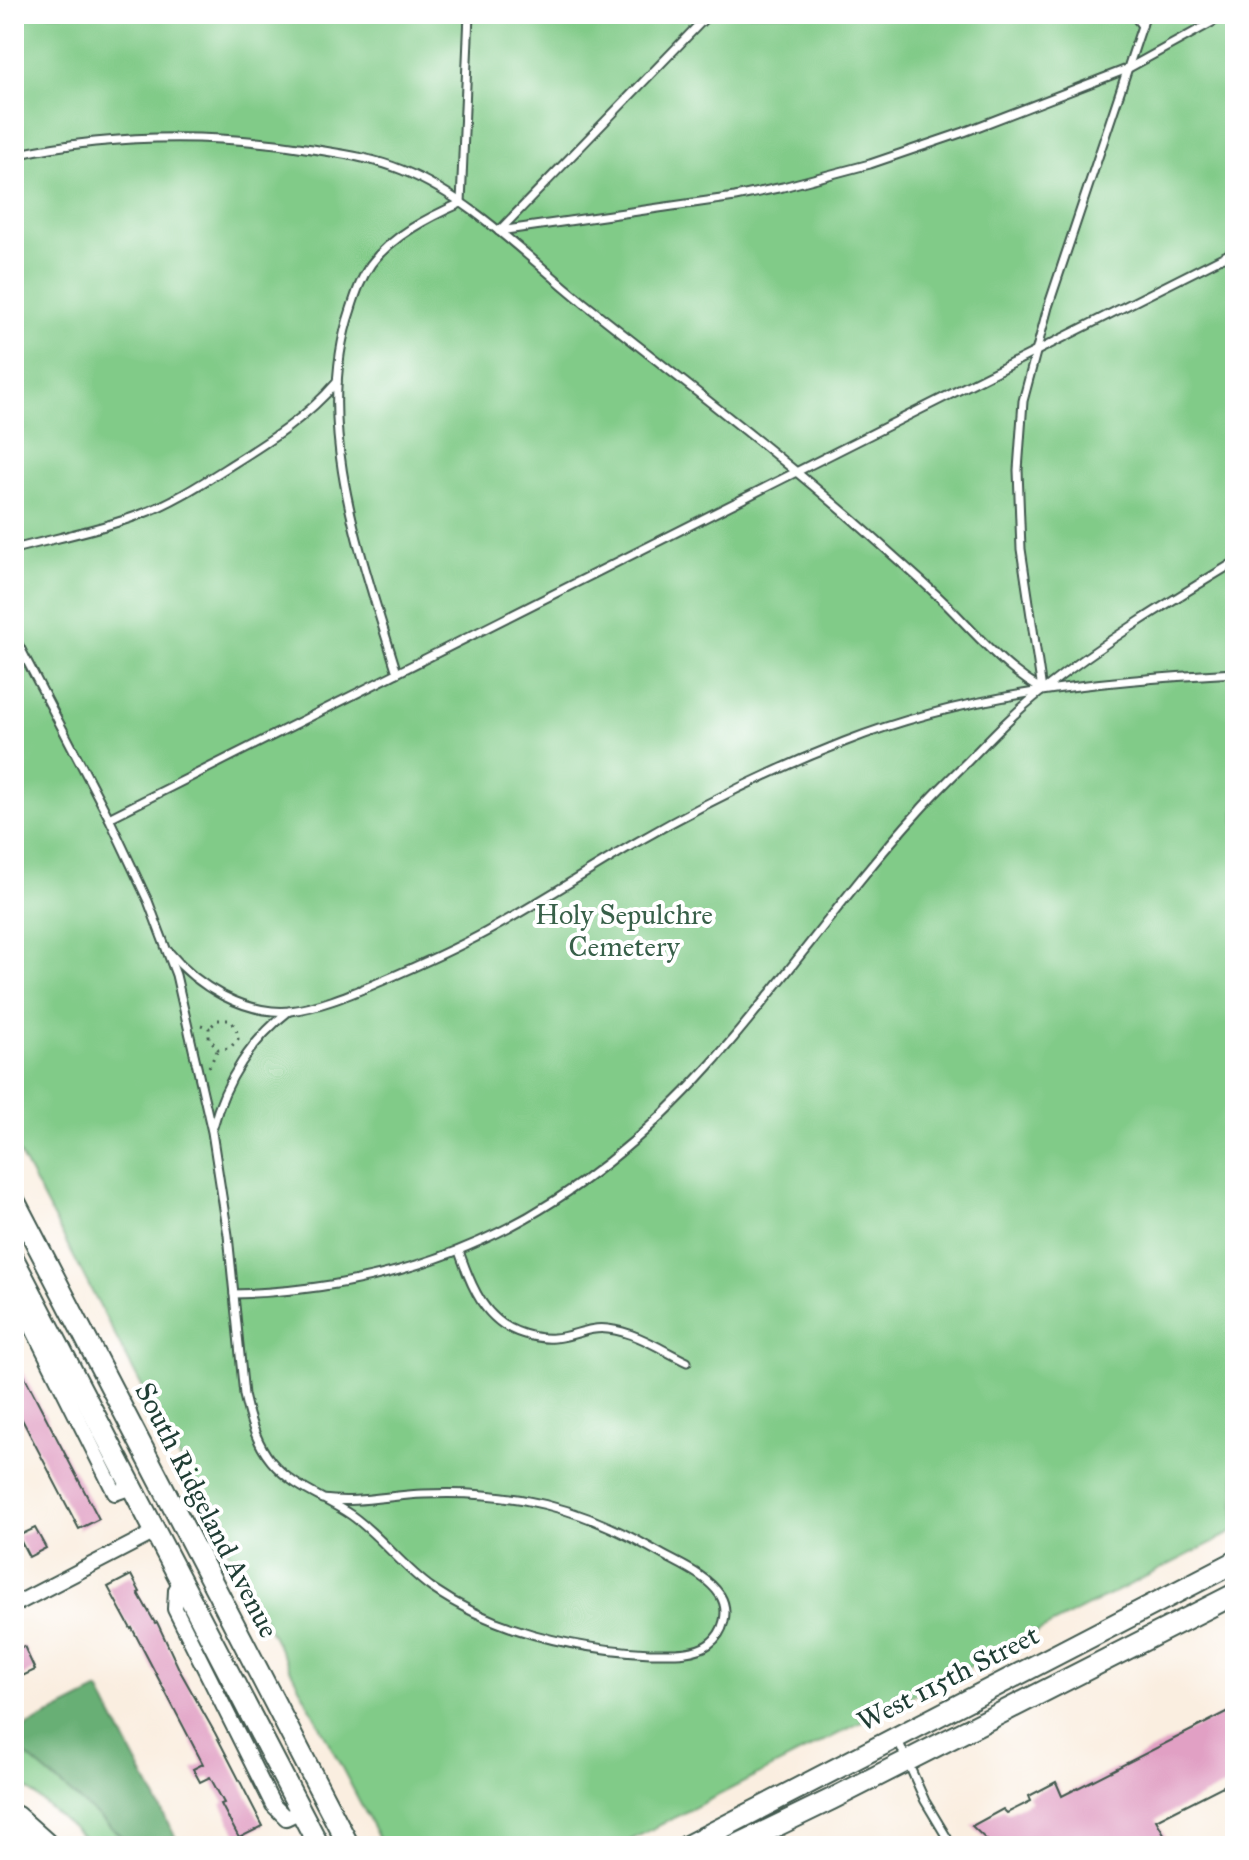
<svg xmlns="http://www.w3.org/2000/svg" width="1249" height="1860" font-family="'IM FELL Great Primer',serif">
  <rect width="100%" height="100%" fill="#fff"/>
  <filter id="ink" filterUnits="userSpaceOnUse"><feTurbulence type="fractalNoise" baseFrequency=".0125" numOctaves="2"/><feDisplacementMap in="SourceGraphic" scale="16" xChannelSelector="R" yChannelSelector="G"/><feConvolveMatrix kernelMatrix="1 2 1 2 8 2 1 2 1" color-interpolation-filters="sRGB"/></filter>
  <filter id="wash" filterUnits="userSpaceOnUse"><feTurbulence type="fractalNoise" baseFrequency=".006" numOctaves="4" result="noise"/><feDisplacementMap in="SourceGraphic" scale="32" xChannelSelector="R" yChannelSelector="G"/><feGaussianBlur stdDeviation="1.8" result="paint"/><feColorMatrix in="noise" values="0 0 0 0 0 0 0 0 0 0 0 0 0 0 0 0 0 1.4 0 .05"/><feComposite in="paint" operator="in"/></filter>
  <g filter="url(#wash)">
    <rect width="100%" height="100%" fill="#faeee0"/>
    <g fill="#81cb88" stroke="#50845e" stroke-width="2">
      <polygon points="14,14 1235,14 1235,1531 619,1846 383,1846 14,1143"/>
      <polygon points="14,1745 133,1846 94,1846 14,1777"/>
    </g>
    <polygon fill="#68af74" stroke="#447654" stroke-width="2" points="99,1690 180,1846 133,1846 14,1745 14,1711 24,1728"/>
    <g id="blocks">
      <g fill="#e1a0c4">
        <polygon points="14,1356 99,1519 79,1529 14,1404"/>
        <polygon points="35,1528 46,1548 29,1557 18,1536"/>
        <polygon points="131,1575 140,1592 138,1593 155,1623 157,1622 180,1671 215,1733 263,1826 239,1838 221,1804 224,1803 210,1777 200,1782 193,1769 203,1764 132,1628 131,1629 108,1587"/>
        <polygon points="24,1646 35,1670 14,1680 14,1650"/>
        <polygon points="1235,1708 1235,1780 1156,1820 1171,1846 993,1846 972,1826 1003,1809 1007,1813 1031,1801 1029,1796 1056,1782 1062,1796"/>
      </g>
    </g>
  </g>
  <g filter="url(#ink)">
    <use href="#blocks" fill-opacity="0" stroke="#40584e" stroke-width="2"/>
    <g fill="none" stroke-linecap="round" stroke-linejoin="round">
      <defs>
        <g id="lane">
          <polyline points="1133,14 1142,26"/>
          <path d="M14 155C112 134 214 133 312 149 343 154 373 158 402 170 471 198 527 257 584 303 686 384 791 463 888 551 908 569 928 586 947 605 968 626 989 650 1012 669 1022 677 1032 684 1042 690L1021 549 1018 470 1023 401 1048 307 1146 14"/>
          <polyline points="499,231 735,197 783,187 870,164 964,132 1127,69 1227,14"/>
          <polyline points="499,231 709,14"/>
          <path d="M14 549C56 538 99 530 139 515 172 503 201 484 231 465 271 440 306 418 337 382"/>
          <path d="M14 636 109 818 148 901 176 975 212 1132 228 1235 244 1395C249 1418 256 1443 271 1461 294 1489 323 1496 351 1515 381 1536 402 1567 432 1588 496 1632 574 1649 650 1653 668 1653 694 1655 709 1644 724 1633 730 1611 720 1595 706 1574 678 1564 656 1551 581 1507 512 1490 424 1494 389 1495 359 1504 322 1499"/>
          <path d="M397 673C363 560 311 426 351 309 356 293 361 278 371 264 392 236 429 217 461 203L469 14"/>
          <polyline points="109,818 1235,251"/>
          <path d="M169 952C197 986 245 1015 290 1011 322 1007 353 993 382 981 417 966 453 950 486 932 537 904 586 872 637 842 703 804 772 770 844 742 968 693 1103 680 1235 673"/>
          <path d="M213 1127C225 1081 252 1039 289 1011"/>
          <path d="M459 1251C471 1286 485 1323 524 1334 534 1337 544 1339 554 1338 573 1337 589 1326 608 1329 636 1332 662 1350 687 1362"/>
          <path d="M234 1294C435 1288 578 1213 711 1064 783 983 845 892 919 811 934 794 952 777 968 761 992 736 1016 711 1043 690 1103 642 1169 602 1235 562"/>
          <polyline points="897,1738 925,1801 952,1846"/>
          <polyline points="872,1846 892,1844 894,1846"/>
        </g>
        <g id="street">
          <polyline points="14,1291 115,1493 132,1487"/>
          <polyline points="181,1581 176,1590 175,1609 273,1805 286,1818 301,1811"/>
          <polyline points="14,1605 155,1532"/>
        </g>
        <g id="secondary">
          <polyline points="14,1200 349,1846"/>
          <polyline points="14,1260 319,1846"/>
          <polyline points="687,1846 1235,1562"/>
          <polyline points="735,1846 832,1799 1235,1594"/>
        </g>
        <polyline id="highway" points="14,1820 43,1846"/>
      </defs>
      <use href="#lane" stroke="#40584e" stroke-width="11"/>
      <use href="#street" stroke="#40584e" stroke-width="18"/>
      <use href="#secondary" stroke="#40584e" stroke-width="24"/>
      <use href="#highway" stroke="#40584e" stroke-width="32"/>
      <g stroke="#40584e" stroke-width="3" stroke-dasharray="2 6" stroke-linecap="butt">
        <polyline points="201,1025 209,1028 209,1038 218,1049 230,1048 238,1039 236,1028 230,1020 218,1020 209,1028"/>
        <polyline points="209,1067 218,1049"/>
      </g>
      <use href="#lane" stroke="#fff" stroke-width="7"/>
      <use href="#street" stroke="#fff" stroke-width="14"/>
      <use href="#secondary" stroke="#fff" stroke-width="20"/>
      <use href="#highway" stroke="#fff" stroke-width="28"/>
    </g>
  </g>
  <g text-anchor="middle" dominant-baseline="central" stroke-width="8" stroke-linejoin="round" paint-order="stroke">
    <g font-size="28" fill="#386049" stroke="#fff">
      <text x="624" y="914">Holy Sepulchre<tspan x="624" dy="32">Cemetery</tspan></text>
    </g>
    <g font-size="28" fill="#1f3d34" stroke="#fff">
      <text transform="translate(207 1510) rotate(63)">South Ridgeland Avenue</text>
      <text transform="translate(948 1678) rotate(-27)">West 115th Street</text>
    </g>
  </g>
  <rect width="1249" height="1860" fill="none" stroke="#fff" stroke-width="48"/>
</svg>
